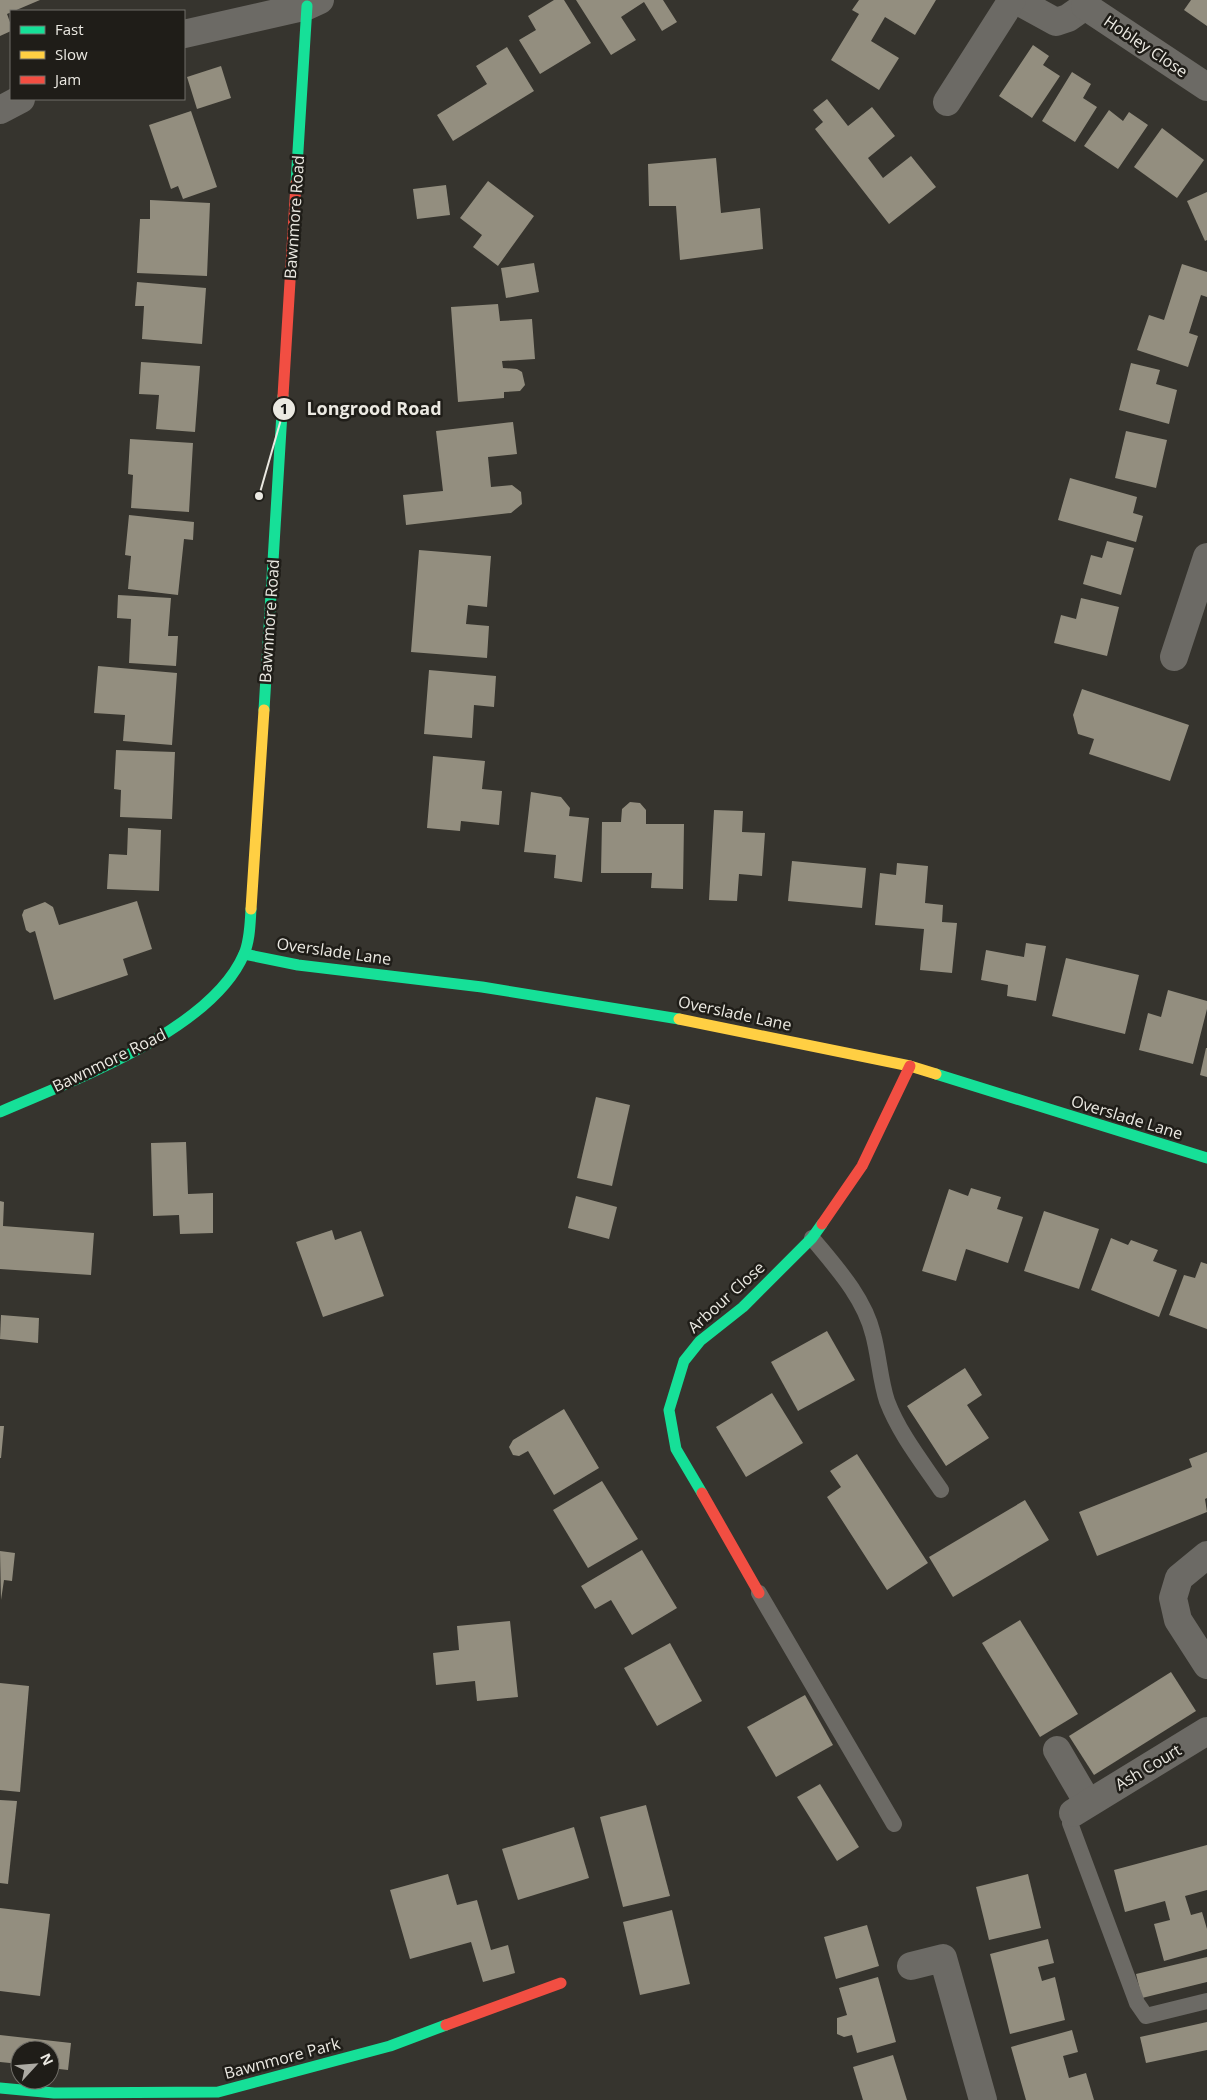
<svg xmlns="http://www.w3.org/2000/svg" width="1207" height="2100" font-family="'Open Sans',sans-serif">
  <rect width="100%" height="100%" fill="#36342e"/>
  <g fill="#938e7f">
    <polygon points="0,0 40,0 7,14 11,25 11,31 0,36"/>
    <polygon points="554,0 564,0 591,43 540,74 519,40 536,30 528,16"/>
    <polygon points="576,0 663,0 677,22 662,31 644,2 621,17 636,40 611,55"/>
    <polygon points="859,0 936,0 915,35 885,17 871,41 899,58 879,90 831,60 859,14 852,10"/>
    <polygon points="1191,0 1207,0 1207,26 1184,10"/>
    <polygon points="1033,45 1049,56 1043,65 1060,76 1032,118 999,96"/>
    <polygon points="507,47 534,91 453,141 437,115 487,84 476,66"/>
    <polygon points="221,66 231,98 197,109 187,77"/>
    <polygon points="1072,72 1091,84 1083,98 1097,107 1075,142 1042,121"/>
    <polygon points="827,99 848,126 872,107 895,136 868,158 883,178 911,156 936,187 889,224 815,129 823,122 813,110"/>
    <polygon points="1109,110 1123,121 1129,112 1148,125 1118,169 1084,146"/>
    <polygon points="191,111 217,187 183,199 178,186 171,189 149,125"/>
    <polygon points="1162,128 1204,160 1177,198 1134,167"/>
    <polygon points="716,158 721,213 760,208 763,249 680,260 676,206 649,206 648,164"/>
    <polygon points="488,181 534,216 498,266 473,247 482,235 460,218"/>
    <polygon points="446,185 450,215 417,219 413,189"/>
    <polygon points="1207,192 1207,240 1205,241 1187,201"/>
    <polygon points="150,200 210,203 207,276 137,273 140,219 150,219"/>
    <polygon points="534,263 539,292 506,298 501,268"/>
    <polygon points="1182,264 1207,272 1207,297 1201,295 1189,333 1198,336 1188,367 1137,350 1149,315 1164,320"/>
    <polygon points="137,282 206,288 202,344 142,339 144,306 135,306"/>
    <polygon points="498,304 500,321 532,319 535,359 502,361 503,368 517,369 522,372 525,385 520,391 504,392 504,398 458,402 451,307"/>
    <polygon points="141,362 200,366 195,432 156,429 159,395 139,394"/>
    <polygon points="1131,363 1160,370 1156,384 1177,390 1169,424 1119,410"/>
    <polygon points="513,422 517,454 488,457 491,487 512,485 521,492 522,504 511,513 406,525 403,495 443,491 436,431"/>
    <polygon points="1126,431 1167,440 1156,488 1115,478"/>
    <polygon points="130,439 193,443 189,512 131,508 133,475 128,474"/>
    <polygon points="1070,478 1137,497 1133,513 1143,516 1136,542 1058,520"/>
    <polygon points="129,515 194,522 193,540 184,539 178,595 128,589 131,556 125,555"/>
    <polygon points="1107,541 1134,548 1121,595 1083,584 1091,555 1102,558"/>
    <polygon points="419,550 491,556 487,607 468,605 466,624 489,626 487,658 411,652"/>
    <polygon points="118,595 171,598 168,636 178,636 176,666 129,663 131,619 117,618"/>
    <polygon points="1081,598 1119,607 1107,656 1054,643 1061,615 1076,619"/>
    <polygon points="98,666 177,673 172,745 123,741 125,715 94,713"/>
    <polygon points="429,670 496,676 494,707 474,705 472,738 424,734"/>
    <polygon points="1082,689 1189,725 1170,781 1089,754 1094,739 1078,734 1073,715"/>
    <polygon points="116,750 175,752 172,819 120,817 121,790 114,789"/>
    <polygon points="433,756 485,761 482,789 502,791 499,825 461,821 460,831 427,828"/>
    <polygon points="531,792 561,797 570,808 569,816 589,818 582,882 554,878 556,855 524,852"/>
    <polygon points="630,802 640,803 646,810 646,824 684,824 683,889 651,888 652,873 601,873 602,822 621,822 622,809"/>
    <polygon points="714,810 743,811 742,832 765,833 762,876 739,874 737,901 709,900"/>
    <polygon points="128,828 161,830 159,891 107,889 109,854 127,855"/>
    <polygon points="792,861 866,868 862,908 788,901"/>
    <polygon points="897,863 928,866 925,903 943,905 942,922 957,923 952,973 920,970 924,929 875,925 880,873 896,875"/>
    <polygon points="137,901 152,949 123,959 128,975 54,1000 35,931 30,933 26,930 22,915 24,910 45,902 53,907 59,925"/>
    <polygon points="1026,943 1046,946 1036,1001 1007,996 1008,985 981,980 986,950 1024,957"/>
    <polygon points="1066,958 1139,975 1125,1034 1052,1016"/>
    <polygon points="1168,990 1207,1001 1207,1009 1193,1064 1139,1050 1148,1013 1161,1017"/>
    <polygon points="1206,1048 1207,1048 1207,1077 1200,1075"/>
    <polygon points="596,1097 630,1105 612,1186 577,1178"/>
    <polygon points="186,1142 188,1194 213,1193 213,1233 180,1234 179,1215 153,1216 151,1143"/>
    <polygon points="971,1188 1001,1197 997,1209 1023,1217 1008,1263 966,1249 956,1281 922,1271 949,1189 968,1196"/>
    <polygon points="576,1196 617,1207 609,1239 568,1228"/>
    <polygon points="0,1201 4,1202 3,1226 94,1233 91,1275 0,1269"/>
    <polygon points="1044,1211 1099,1229 1079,1289 1024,1271"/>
    <polygon points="332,1230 335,1240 361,1231 384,1296 323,1317 296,1242"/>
    <polygon points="1111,1238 1128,1245 1131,1240 1158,1250 1153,1261 1177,1270 1159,1317 1091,1290"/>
    <polygon points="1201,1262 1207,1264 1207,1329 1169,1315 1184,1275 1195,1278"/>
    <polygon points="1,1315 39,1318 38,1343 0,1339"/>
    <polygon points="827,1331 855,1380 798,1411 771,1362"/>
    <polygon points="965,1368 982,1395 967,1405 989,1438 946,1466 907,1406"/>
    <polygon points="772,1393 803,1443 746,1477 716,1427"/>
    <polygon points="564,1409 599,1468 554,1495 528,1451 519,1456 513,1455 509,1447 513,1440"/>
    <polygon points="0,1426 4,1426 1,1458 0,1458"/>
    <polygon points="1207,1452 1207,1498 1205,1499 1207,1512 1097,1556 1079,1512 1192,1467 1189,1459"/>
    <polygon points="857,1454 928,1563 887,1590 827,1497 841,1487 830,1471"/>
    <polygon points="602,1481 638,1539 588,1568 553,1510"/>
    <polygon points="1025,1500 1049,1540 953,1597 929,1557"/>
    <polygon points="642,1550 677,1608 632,1635 611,1600 595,1609 581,1586"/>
    <polygon points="0,1551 15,1553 12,1581 4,1580 1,1600"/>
    <polygon points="1020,1620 1078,1714 1040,1737 982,1643"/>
    <polygon points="510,1621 518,1697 477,1701 475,1681 436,1685 433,1653 459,1650 457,1626"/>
    <polygon points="670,1643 702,1701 657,1726 624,1668"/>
    <polygon points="1171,1672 1196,1711 1094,1775 1069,1736"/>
    <polygon points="0,1683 29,1686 20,1792 0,1790"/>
    <polygon points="805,1695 833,1745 776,1777 747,1727"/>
    <polygon points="820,1784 859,1847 837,1861 797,1797"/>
    <polygon points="0,1800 17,1801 8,1884 0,1883"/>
    <polygon points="646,1805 670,1896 623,1907 600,1817"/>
    <polygon points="574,1827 589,1878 518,1900 502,1849"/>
    <polygon points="1207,1845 1207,1890 1185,1896 1191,1915 1202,1912 1207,1929 1207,1949 1164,1961 1154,1924 1170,1920 1165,1901 1125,1912 1114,1870"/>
    <polygon points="448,1874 457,1905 477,1900 491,1950 508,1945 515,1973 483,1982 471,1942 410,1959 390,1890"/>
    <polygon points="1028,1874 1041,1928 989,1940 976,1887"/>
    <polygon points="0,1908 50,1914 40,1996 0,1991"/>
    <polygon points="672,1910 690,1984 640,1995 623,1922"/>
    <polygon points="867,1925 879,1966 836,1979 824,1937"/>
    <polygon points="1048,1939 1054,1963 1038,1967 1042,1981 1055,1977 1065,2020 1010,2034 990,1954"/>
    <polygon points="1207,1957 1207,1982 1142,1998 1136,1974"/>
    <polygon points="878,1977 896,2042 857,2053 852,2035 844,2037 837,2034 837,2018 847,2015 839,1988"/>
    <polygon points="1207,2022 1207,2050 1146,2063 1140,2037"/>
    <polygon points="1072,2030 1078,2052 1063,2056 1069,2078 1086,2073 1094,2100 1026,2100 1011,2047"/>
    <polygon points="0,2035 71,2043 68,2070 50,2068 50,2050 20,2050 20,2064 0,2062"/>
    <polygon points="893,2055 907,2100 863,2100 853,2067"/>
  </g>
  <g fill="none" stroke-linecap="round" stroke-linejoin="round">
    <g stroke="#6c6a65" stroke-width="16">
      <path d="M812 1238C835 1266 864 1297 873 1334 879 1356 880 1380 887 1401 899 1433 922 1462 941 1490"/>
      <polyline points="759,1593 894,1824"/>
      <polyline points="1073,1813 1070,1823 1137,2003 1146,2016 1207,2001"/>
    </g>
    <g stroke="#6c6a65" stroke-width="28">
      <polyline points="1016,0 1056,22 1068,18 1085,6"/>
      <polyline points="1085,6 1207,87"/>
      <polyline points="184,34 307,6 320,0"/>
      <polyline points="947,102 1012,0"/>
      <polyline points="0,110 21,99"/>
      <polyline points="1174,657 1207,557"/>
      <polyline points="1207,1555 1179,1578 1173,1598 1178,1620 1207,1665"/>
      <polyline points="1057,1750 1088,1803"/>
      <polyline points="1073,1813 1207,1731"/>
      <polyline points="911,1966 943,1958 983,2100"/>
    </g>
    <g stroke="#16e098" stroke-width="11">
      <polyline points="296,183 307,6"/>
      <polyline points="264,710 283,396"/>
      <polyline points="244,954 298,965 482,987 679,1019"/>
      <polyline points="936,1074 1207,1158"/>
      <path d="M0 1112C73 1080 211 1031 244 954 250 940 250 924 251 909"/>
      <polyline points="702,1493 676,1449 669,1410 684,1361 700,1341 743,1307 812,1238 822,1224"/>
      <polyline points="0,2088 54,2093 218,2092 390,2046 446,2025"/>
    </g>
    <g stroke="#ffcf43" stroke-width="11">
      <polyline points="251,909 264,710"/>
      <polyline points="679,1019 910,1066 936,1074"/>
    </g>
    <g stroke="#f24e42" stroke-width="11">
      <polyline points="283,396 296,183"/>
      <polyline points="822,1224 862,1166 910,1066"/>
      <polyline points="702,1493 759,1593"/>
      <polyline points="446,2025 561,1983"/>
    </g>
  </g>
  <g text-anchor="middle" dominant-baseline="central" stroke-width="5" stroke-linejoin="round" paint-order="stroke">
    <g font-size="16" fill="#ebe9e2" stroke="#1f1d18">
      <text transform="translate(1146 46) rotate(34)">Hobley Close</text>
      <text transform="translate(294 217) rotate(-86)">Bawnmore Road</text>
      <text transform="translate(269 621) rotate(-86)">Bawnmore Road</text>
      <text transform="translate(334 951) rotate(8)">Overslade Lane</text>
      <text transform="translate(735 1013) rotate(12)">Overslade Lane</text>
      <text transform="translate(109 1060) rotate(-26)">Bawnmore Road</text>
      <text transform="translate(1127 1117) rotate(17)">Overslade Lane</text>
      <text transform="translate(726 1297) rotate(-42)">Arbour Close</text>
      <text transform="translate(1148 1767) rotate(-31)">Ash Court</text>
      <text transform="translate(282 2058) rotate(-15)">Bawnmore Park</text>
    </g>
  </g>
  <path fill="none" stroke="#ebe9e2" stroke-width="2" d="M259 496L284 409"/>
  <g fill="#ebe9e2" stroke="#1f1d18" stroke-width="2">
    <circle cx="259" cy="496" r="5"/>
    <circle cx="284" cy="409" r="12"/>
  </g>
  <g font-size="15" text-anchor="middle" font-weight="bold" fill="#111">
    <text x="284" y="414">1</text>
  </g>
  <g font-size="18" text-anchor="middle" font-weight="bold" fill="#ebe9e2" stroke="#1f1d18" stroke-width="5" stroke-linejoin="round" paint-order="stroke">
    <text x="374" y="415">Longrood Road</text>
  </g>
  <rect x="10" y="10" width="175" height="90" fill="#1f1d18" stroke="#716f69"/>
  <rect x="20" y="26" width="25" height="8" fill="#16e098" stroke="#716f69"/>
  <text x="55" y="35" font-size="15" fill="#ebe9e2">Fast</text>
  <rect x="20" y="51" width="25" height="8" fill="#ffcf43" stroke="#716f69"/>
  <text x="55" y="60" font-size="15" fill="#ebe9e2">Slow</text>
  <rect x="20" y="76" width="25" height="8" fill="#f24e42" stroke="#716f69"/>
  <text x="55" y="85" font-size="15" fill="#ebe9e2">Jam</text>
  <g transform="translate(35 2065) rotate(64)"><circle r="24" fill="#1f1d18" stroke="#716f69"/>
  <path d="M0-4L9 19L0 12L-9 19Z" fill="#acaaa3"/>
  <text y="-8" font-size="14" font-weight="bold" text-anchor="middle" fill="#ebe9e2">N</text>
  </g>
</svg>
